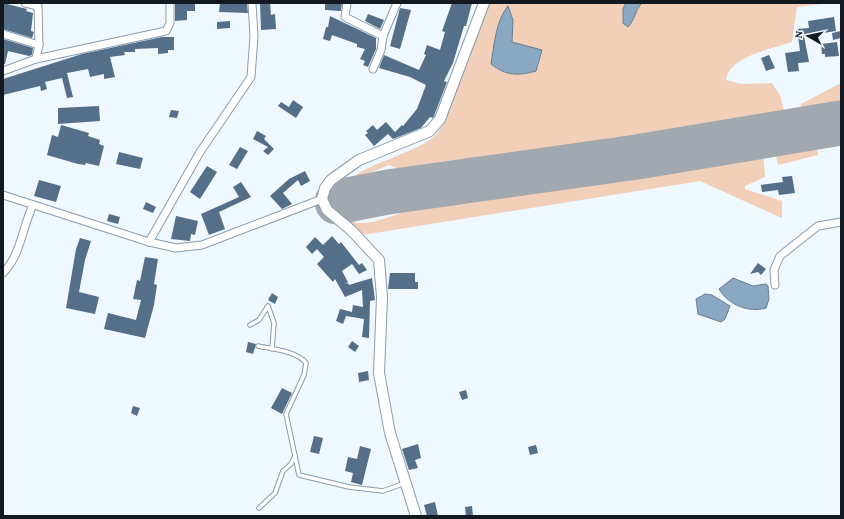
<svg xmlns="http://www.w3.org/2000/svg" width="844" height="519" font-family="'Crimson Pro',serif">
  <rect width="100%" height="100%" fill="#eff7ff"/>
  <g fill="#f1cfb9" fill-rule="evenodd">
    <path d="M490 3H626L623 9 632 23 637 8 642 3H830L797 7 792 42C772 49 729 56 726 80L741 84 772 83 780 95 785 116 780 120 419 177 389 165 352 180 335 195 334 207C339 213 346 220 354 222 371 227 404 211 422 205L427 202 810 141 817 147 818 155 778 165 775 151H763L765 177 745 186V189L782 201V218L700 181 362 235 332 211C330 167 409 160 436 135 442 129 445 115 448 107 462 72 476 38 490 3ZM508 7 513 20 512 42 542 50 536 71 494 47Z"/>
    <polygon points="841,83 841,111 826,113 799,113 801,104"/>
  </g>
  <g fill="#8ba8c2" stroke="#677d91">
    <path d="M626 3H642C635 10 635 20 628 27L623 23V9Z"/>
    <path d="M508 6 513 20 512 42 542 50 536 71C518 76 506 76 491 64 494 46 496 20 508 6Z"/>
    <path d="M733 278 753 286 766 284 768 286 769 299 766 308C749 313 728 305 719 289Z"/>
    <polygon points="705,294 712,295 730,306 725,319 721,322 698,314 696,299"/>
  </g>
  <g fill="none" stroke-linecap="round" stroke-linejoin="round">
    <polyline stroke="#a1a8b0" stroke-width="45" points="337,202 388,192 637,157 841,123"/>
  </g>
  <g fill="#546f87">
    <polygon points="3,3 27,9 26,11 33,13 31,31 34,32 32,38 3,29"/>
    <polygon points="175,3 195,3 195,11 187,11 187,20 175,21"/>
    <polygon points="220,3 247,3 248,13 219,12"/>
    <polygon points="260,3 270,3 271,15 275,14 276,29 261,30"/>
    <polygon points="325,3 342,3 341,11 325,10"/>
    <polygon points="452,3 472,3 466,26 464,26 453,63 444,81 447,82 434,116 433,118 430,117 421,128 393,139 388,134 374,146 365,135 368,133 366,131 373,125 377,130 386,122 395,132 402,125 403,126 417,109 426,85 410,77 379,68 384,55 419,70 426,55 424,54 427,45 440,50 445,32 442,31"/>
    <polygon points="400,8 411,10 400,49 390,46"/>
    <polygon points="368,14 384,20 380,29 365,21"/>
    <polygon points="330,16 376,38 376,49 368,67 363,65 365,61 360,59 365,49 357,47 357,44 332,35 330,41 323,39 326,27 328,27"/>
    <polygon points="834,17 836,31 804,36 809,62 798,63 799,71 788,72 785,53 800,51 797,29 809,28 808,21"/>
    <polygon points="230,21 230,28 217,29 217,22"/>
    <polygon points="841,31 841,38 833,40 832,33"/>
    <polygon points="162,37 174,37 174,50 168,50 168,53 158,54 158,48 135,49 135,52 124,52 125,55 110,57 115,77 104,79 104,74 90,77 88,69 67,73 73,97 67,98 62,78 45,82 47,89 41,91 40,86 3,95 3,79 82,54"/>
    <polygon points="3,39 33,48 32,55 29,56 8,51 5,64 3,64"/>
    <polygon points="837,42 839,56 825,57 825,54 822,54 821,44"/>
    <polygon points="769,55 775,68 766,71 761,58"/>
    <polygon points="293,100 303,107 296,118 278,106 281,102 289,107"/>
    <polygon points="99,106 100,121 58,124 58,108"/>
    <polygon points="171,110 179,111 177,118 169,117"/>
    <polygon points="61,125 89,133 88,136 100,140 99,144 104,146 99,166 86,163 85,165 78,164 47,155 52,135 58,137"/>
    <polygon points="257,131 266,136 264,139 274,149 268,155 263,151 268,147 253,139"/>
    <polygon points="240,147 248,151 237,169 229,165"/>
    <polygon points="119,152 143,158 140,169 116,164"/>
    <polygon points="207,166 217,172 200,199 190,192"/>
    <polygon points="305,171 310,181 301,186 298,180 283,193 292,204 282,209 270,196 289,179"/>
    <polygon points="792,176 795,193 779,195 778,190 762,192 761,185 783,182 782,177"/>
    <polygon points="39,180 61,186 56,202 34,196"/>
    <polygon points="241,182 251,197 219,212 225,229 209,235 201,214 239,197 233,187"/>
    <polygon points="146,202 156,207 153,213 143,209"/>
    <polygon points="109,214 120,217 118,224 107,221"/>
    <polygon points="176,216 198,221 195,235 191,234 190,241 171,239"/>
    <polygon points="332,236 339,244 341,242 359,265 362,263 367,270 359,274 352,264 342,271 348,282 345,284 348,283 349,285 372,278 375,300 370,301 369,338 362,337 364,319 346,316 343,324 336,321 340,309 352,312 353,305 363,307 362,290 345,297 335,279 333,282 317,264 324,257 317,249 312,254 306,247 315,237 323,245"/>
    <polygon points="80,238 91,241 85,260 79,292 99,297 95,314 66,308 76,249"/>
    <polygon points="145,257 158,259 154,284 157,285 154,305 145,338 104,329 108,313 136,320 141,300 133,299 137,280 140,281"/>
    <polygon points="758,263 766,269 761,275 758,272 750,274"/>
    <polygon points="390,273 415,273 415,282 418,282 418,289 388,289"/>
    <polygon points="272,293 278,297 275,304 268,300"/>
    <polygon points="352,341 359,346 355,352 348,347"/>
    <polygon points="248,342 256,344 253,354 246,352"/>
    <polygon points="368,371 369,380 359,382 358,373"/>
    <polygon points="282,388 292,393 282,414 271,408"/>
    <polygon points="466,390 468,398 462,400 459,392"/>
    <polygon points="133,406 140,408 137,416 131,413"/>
    <polygon points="314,436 323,438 319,454 310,452"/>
    <polygon points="418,444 421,458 415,460 418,468 409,470 402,449"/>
    <polygon points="536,445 538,453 530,455 528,447"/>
    <polygon points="360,446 371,449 362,485 351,482 353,473 345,471 348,457 357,459"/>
    <polygon points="435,502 438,516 427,516 424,505"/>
    <polygon points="472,506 473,516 466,516 465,507"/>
  </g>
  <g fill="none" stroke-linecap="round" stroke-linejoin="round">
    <defs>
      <g id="service">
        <polyline points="250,325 259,320 268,306 274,323 272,349"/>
        <path d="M258 346C272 349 297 351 306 363L304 375 286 414 299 475 349 487 383 491 405 483"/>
        <polyline points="259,508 275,493 283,471 291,464 295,456"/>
      </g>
      <g id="minor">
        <polyline points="25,3 38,6 39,45 36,59"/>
        <polyline points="347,3 345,17 383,36"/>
        <polyline points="3,34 39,45"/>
        <polyline points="373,69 381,50 383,36 397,3"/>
        <polyline points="3,71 36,59 166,31 170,23 170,3"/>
        <polyline points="3,195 149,242 176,248 202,245 322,199"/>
        <polyline points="149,242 200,152 251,77 254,36 252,3"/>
        <path d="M3 273C21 255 22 228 33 205"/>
        <polyline points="775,285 774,270 780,256 818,226 841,222"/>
      </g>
      <polyline id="secondary" points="416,516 390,433 379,373 382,297 379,260 351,230 327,210 322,199 325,188 331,180 359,160 430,131 440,119 484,3"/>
    </defs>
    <use href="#service" stroke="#899cae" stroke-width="5.5"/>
    <use href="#minor" stroke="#899cae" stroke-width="9"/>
    <use href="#secondary" stroke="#899cae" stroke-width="12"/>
    <use href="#service" stroke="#fff" stroke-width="3.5"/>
    <use href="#minor" stroke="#fff" stroke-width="7"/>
    <use href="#secondary" stroke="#fff" stroke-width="10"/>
  </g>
  <rect width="844" height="519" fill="none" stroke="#121920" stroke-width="8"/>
  <g transform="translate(808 36) rotate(279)" stroke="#eff7ff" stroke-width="3" paint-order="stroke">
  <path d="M0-3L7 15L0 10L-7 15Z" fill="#121920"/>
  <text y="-6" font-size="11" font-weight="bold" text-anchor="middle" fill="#121920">N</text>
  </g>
</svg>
